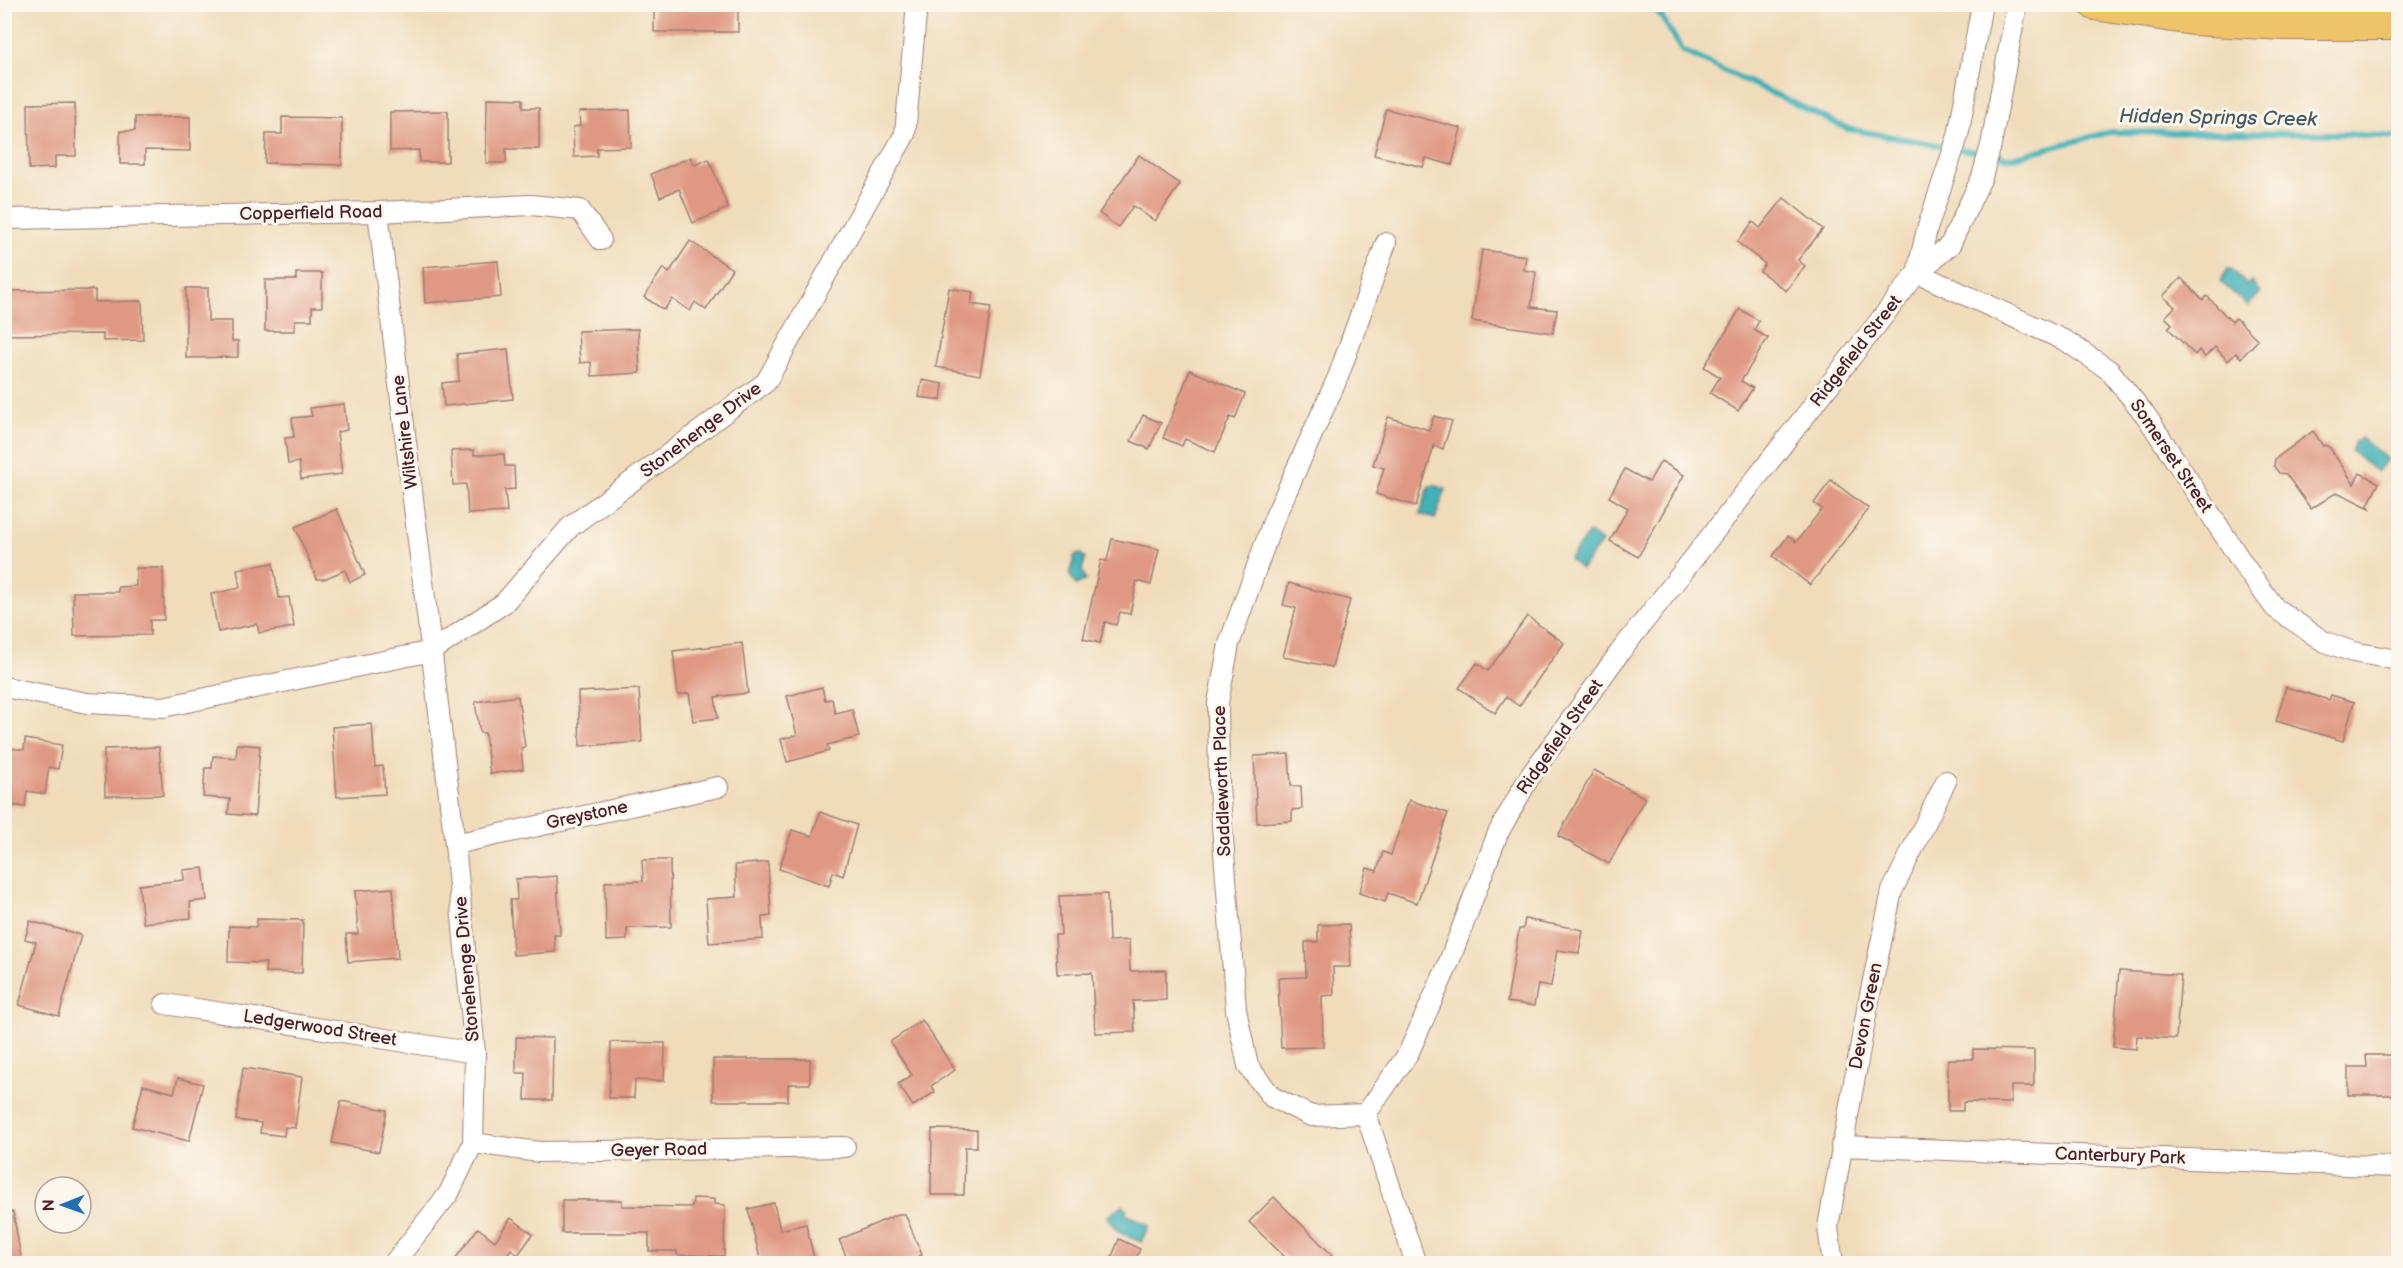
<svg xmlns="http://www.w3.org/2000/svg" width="2403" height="1268" font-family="'Balsamiq Sans',sans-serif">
  <rect width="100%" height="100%" fill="#fbf7ec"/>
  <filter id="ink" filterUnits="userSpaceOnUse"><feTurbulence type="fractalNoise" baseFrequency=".0167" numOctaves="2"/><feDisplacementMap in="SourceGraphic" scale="12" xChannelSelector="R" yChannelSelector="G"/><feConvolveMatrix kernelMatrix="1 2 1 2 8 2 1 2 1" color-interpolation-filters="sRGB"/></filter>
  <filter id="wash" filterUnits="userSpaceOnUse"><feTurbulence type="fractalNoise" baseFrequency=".008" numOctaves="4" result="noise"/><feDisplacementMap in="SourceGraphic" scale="24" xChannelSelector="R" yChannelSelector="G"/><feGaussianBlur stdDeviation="1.35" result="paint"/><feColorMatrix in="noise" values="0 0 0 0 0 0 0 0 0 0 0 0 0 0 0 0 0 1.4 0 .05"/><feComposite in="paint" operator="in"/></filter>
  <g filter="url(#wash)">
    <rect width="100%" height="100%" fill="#f0dcbb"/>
    <g fill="#40b1b7" stroke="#456871" stroke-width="1.5">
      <polygon points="2228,269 2231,269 2247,285 2252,282 2260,293 2248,306 2220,281"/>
      <polygon points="2361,438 2387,459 2377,472 2351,451 2355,441 2357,442"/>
      <polygon points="1433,485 1446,489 1435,519 1420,514 1429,487"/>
      <polygon points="1589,533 1602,542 1581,569 1569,559"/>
      <polygon points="1081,554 1085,559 1082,571 1086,580 1076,585 1069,574 1075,555"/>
      <polygon points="1123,1205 1127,1209 1125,1214 1149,1225 1141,1242 1118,1232 1107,1217"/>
    </g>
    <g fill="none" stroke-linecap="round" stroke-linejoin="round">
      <polyline stroke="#40b1b7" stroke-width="6" points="1653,4 1683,51 1848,129 2011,158 2110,132 2345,134 2398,137"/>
    </g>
    <g id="blocks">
      <g fill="#df9883">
        <rect x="654" y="4" width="84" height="28"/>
        <polygon points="487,98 523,99 523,108 539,108 539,149 506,149 506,163 486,163"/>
        <polygon points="75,103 76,156 55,156 55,168 29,169 28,104"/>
        <polygon points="1386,109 1461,128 1452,165 1426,158 1423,167 1374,155"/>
        <polygon points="630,110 631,147 597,148 597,156 574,157 573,127 580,126 579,112"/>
        <polygon points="448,111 448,162 419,162 419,150 390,151 390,112"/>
        <polygon points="135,117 190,117 190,151 145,150 145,164 120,164 120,131 135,131"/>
        <polygon points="282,117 342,118 342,165 265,163 266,134 282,134"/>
        <polygon points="1139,155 1180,184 1155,221 1133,206 1118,227 1099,213"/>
        <polygon points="691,157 694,165 709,159 728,208 693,223 679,189 660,197 651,174"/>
        <polygon points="1784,198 1823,229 1798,260 1805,266 1786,291 1760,271 1765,264 1737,242 1753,222 1760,228"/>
        <polygon points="690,241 732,269 706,310 695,302 690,311 672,299 664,310 644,297 663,268 669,273"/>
        <polygon points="1482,250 1526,256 1524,270 1536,272 1531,307 1557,310 1553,333 1472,321"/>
        <polygon points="498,261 501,297 425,303 423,267"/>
        <polygon points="296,273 322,273 322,307 312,307 312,320 295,320 295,331 265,331 265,280 296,280"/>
        <polygon points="2181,278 2203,300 2207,296 2232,322 2236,318 2258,340 2241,358 2236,353 2228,361 2215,347 2205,357 2199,350 2195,355 2168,328 2172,324 2165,317 2175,307 2163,296"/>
        <polygon points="186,288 208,288 208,321 232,321 232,341 238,341 238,357 186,358"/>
        <polygon points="949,288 973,292 971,304 991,307 980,375 936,367"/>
        <polygon points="95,290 95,302 142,301 143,340 103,341 103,334 4,335 4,291"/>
        <polygon points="1740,309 1759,321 1754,330 1768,338 1741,381 1753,388 1738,411 1710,393 1720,377 1704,367"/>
        <polygon points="638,329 640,373 592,376 591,362 580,363 578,331"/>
        <polygon points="508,349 513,399 444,406 442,383 459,381 457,354"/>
        <polygon points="1190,370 1245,394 1235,419 1230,417 1215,452 1185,439 1182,446 1163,438"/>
        <polygon points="922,380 943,384 941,400 919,397"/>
        <polygon points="344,404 347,430 337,432 342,474 301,479 299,462 288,464 285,438 294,437 292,418 312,416 310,408"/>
        <polygon points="1143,415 1161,423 1149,449 1131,441"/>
        <polygon points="1434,416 1452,421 1443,449 1434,446 1416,506 1376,494 1384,468 1373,465 1388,417 1429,430"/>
        <polygon points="2313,431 2323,446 2325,445 2330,448 2354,484 2360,473 2379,483 2368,505 2370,508 2337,492 2311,509 2286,474 2279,473 2274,466 2275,459"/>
        <polygon points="474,450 474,455 504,454 505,466 514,466 515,489 505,490 507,512 468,514 466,484 453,485 451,451"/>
        <polygon points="1661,461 1684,475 1638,557 1610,541 1628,508 1609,497 1625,469 1649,482"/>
        <polygon points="1831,480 1869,509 1810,585 1773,556 1788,536 1796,542 1822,509 1814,503"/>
        <polygon points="337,509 365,575 350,582 345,570 324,579 317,579 295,527"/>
        <polygon points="1112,539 1159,549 1151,585 1137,581 1130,614 1120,612 1116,625 1105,622 1100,643 1083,639 1101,560 1107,561"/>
        <polygon points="273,563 279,598 289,597 294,627 259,633 257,624 218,632 211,594 240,588 237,569"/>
        <polygon points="136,568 163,568 164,620 150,620 150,635 74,636 73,592 118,592 118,587 136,586"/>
        <polygon points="1289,583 1350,600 1332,667 1283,657 1296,608 1283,605"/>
        <polygon points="1527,616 1564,643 1519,706 1506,697 1495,713 1459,688 1477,663 1488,671"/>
        <polygon points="742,643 748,693 715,697 718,718 693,721 689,693 678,695 673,651"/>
        <polygon points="822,687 825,700 832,699 835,713 852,709 859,737 827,745 829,751 787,762 781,739 797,735 787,696"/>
        <polygon points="2286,687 2329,700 2331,695 2354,702 2343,741 2276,721"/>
        <polygon points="639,689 642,742 580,746 578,692"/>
        <polygon points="518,696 525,747 521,748 523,769 490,774 485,733 480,733 475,702"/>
        <polygon points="372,724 375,767 383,766 385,794 337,797 332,727"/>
        <polygon points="25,739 62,745 58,769 49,767 45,794 27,791 25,807 4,804 4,747 24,750"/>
        <polygon points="237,744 260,746 255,816 228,814 230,799 203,797 205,768 212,768 213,756 236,758"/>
        <polygon points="159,747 163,795 105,796 104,749"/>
        <polygon points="1289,754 1291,786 1301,786 1302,809 1292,810 1292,821 1257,823 1254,756"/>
        <polygon points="1594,770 1645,798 1609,864 1558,836"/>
        <polygon points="1409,800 1448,813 1417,903 1388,893 1385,902 1359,893 1367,868 1377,871 1383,852 1391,855"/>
        <polygon points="820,812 857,825 843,876 833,872 829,886 779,869 792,830 812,836"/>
        <polygon points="642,860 670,860 671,927 627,928 627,940 606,941 605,882 643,881"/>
        <polygon points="768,862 771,916 762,917 763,939 709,943 706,899 737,897 735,865"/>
        <polygon points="203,868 207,900 190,902 191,918 143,923 139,885 184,880 183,870"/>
        <polygon points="557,876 560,935 554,935 555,952 513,955 510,900 517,900 516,879"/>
        <polygon points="393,888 398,958 348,962 346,934 358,934 355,891"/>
        <polygon points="1107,894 1109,941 1129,940 1130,971 1166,970 1166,1000 1133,1001 1135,1032 1095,1033 1092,973 1057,974 1055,935 1061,935 1059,896"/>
        <polygon points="257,919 303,920 302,973 265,972 266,963 228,962 229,926 256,927"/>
        <polygon points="1525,919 1583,930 1579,953 1557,950 1551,986 1538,984 1534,1006 1507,1002 1519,929 1523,929"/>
        <polygon points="30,921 81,935 59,1016 19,1005 36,942 25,939"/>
        <polygon points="1349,924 1351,967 1333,967 1334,995 1322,996 1323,1047 1281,1048 1278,978 1306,977 1305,942 1318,942 1318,925"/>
        <polygon points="2119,971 2181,975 2176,1039 2137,1036 2136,1049 2113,1047"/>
        <polygon points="922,1020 955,1070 931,1086 935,1092 913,1106 898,1084 912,1075 890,1042"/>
        <polygon points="516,1037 553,1038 552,1100 525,1100 526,1073 516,1073"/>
        <polygon points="611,1042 665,1043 664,1081 635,1080 634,1098 609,1098"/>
        <polygon points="1973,1049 2034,1050 2034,1086 2011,1086 2011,1103 1963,1102 1963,1111 1948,1111 1948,1059 1973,1059"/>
        <polygon points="2366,1055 2398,1055 2398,1095 2348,1095 2348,1067 2367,1067"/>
        <polygon points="713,1059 810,1059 810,1084 788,1084 788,1101 713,1101"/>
        <polygon points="243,1068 302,1077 295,1128 285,1127 284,1136 260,1133 261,1123 236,1120"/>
        <polygon points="178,1078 203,1084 189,1141 132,1127 143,1085 174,1093"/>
        <polygon points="341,1101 387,1110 379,1152 332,1143"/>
        <polygon points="932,1129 977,1130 977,1147 965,1147 964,1195 931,1195"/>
        <polygon points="1274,1197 1332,1255 1324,1263 1291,1263 1249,1222"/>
        <polygon points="693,1198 714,1199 714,1204 725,1205 724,1256 677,1255 677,1251 649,1251 649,1233 562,1233 562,1200 622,1200 622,1206 692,1207"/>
        <polygon points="774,1203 780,1230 806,1224 815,1263 761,1263 748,1209"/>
        <polygon points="13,1212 22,1263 4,1263 4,1213"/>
        <polygon points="898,1214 905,1214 922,1255 901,1263 849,1263 839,1240"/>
        <polygon points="511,1218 533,1234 518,1255 511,1249 501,1263 452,1263 478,1228 495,1241"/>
        <polygon points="1119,1239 1140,1249 1134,1263 1120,1263 1111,1259"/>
      </g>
    </g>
  </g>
  <g filter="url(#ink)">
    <use href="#blocks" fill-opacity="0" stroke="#9d7e73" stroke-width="1.5"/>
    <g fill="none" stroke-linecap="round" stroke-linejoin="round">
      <defs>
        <g id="minor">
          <polyline points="378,212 455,844 475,1053 473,1143 449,1193 393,1264"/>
          <polyline points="4,219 378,212 531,205 580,210 601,240"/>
          <polyline points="1917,273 2066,341 2109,370 2147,417 2245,567 2275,608 2323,641 2353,652 2398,660"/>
          <polyline points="1917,273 1927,229 1958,136 1982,4"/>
          <polyline points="4,687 87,703 163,707 432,651 504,603 570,527 766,382 905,134 917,4"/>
          <polyline points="455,844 718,787"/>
          <polyline points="165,1004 475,1053"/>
          <polyline points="1366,1114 1408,1054 1447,967 1498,833 1530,776 1620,652 1917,273 1950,245 1982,177 1991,145 2017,4"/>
          <polyline points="1366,1114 1311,1116 1272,1097 1248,1066 1236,1010 1219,786 1218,703 1229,644 1274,519 1338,377 1386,243"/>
          <polyline points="1366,1114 1416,1264"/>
          <polyline points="473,1143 539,1152 845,1147"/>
          <polyline points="1841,1146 2398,1167"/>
          <polyline points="1833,1264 1828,1227 1868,1004 1892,891 1946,781"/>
        </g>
        <polyline id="primary" points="2095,4 2193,19 2286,24 2398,24"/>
      </defs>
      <use href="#minor" stroke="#9d7e73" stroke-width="22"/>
      <use href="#primary" stroke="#9d7e73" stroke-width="34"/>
      <use href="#minor" stroke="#fff" stroke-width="20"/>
      <use href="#primary" stroke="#efc469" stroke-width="32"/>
    </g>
  </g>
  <g text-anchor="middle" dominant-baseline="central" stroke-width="6" stroke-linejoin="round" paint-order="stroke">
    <g font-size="18" fill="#4a1f2b" stroke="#fbf7ec">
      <text transform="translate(311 213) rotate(-1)">Copperfield Road</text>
      <text transform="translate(1856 351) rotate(-52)">Ridgefield Street</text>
      <text transform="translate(701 430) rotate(-37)">Stonehenge Drive</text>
      <text transform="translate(405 432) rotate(-97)">Wiltshire Lane</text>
      <text transform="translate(2171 456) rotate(56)">Somerset Street</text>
      <text transform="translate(1560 737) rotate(-55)">Ridgefield Street</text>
      <text transform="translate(1222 781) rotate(-92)">Saddleworth Place</text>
      <text transform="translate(587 815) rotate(-12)">Greystone</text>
      <text transform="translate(467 969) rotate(-95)">Stonehenge Drive</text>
      <text transform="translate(1866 1016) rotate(-79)">Devon Green</text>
      <text transform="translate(320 1028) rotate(9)">Ledgerwood Street</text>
      <text transform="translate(659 1150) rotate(-1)">Geyer Road</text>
      <text transform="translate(2120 1156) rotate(2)">Canterbury Park</text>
    </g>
    <g font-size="20" font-style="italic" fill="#465963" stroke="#fbf7ec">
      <text transform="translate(2218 118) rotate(1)">Hidden Springs Creek</text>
    </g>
  </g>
  <rect width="2403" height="1268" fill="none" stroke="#fbf7ec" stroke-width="24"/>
  <g transform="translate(63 1205) rotate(269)"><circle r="28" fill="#fbf7ec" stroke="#b4a19f" stroke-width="1.5"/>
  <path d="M0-4.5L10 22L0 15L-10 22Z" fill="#1f6fb2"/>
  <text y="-9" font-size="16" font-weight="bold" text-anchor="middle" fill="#4a1f2b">N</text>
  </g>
</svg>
